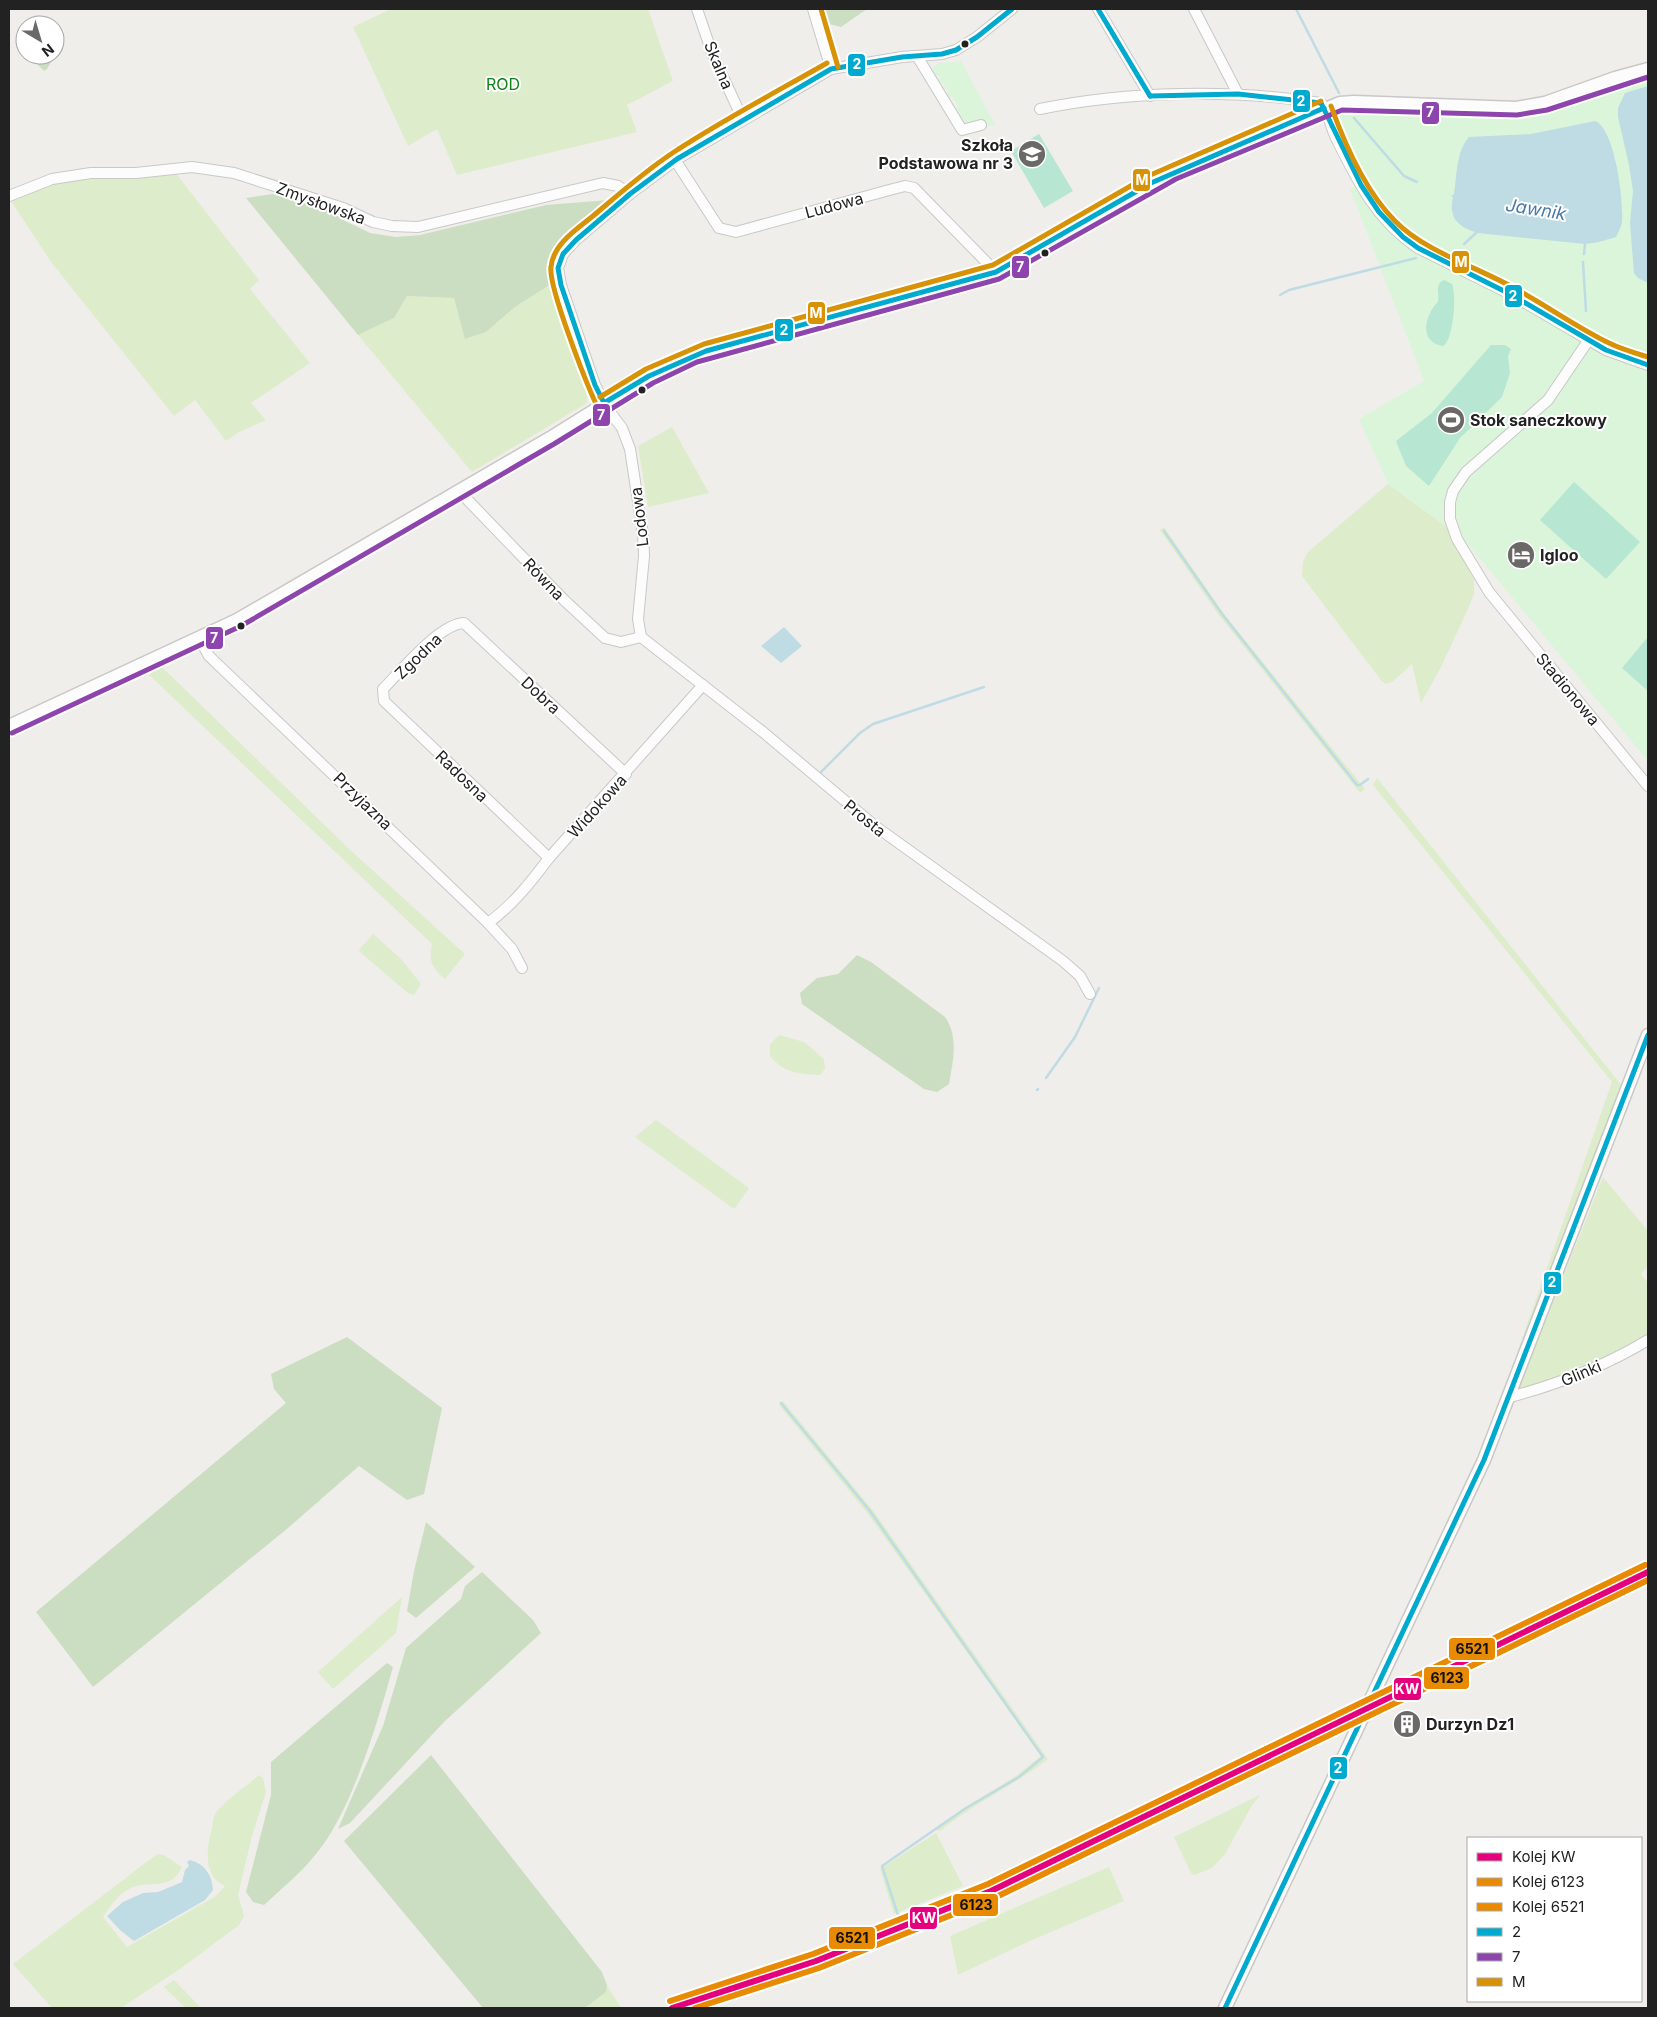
<svg xmlns="http://www.w3.org/2000/svg" width="1657" height="2017" font-family="Inter,sans-serif">
  <rect width="100%" height="100%" fill="#f0eeeb"/>
  <g fill="#ddeccb">
    <polygon points="391,9 648,9 673,81 627,105 637,132 457,175 437,129 408,146 353,27"/>
    <polygon points="174,171 259,280 250,289 310,363 251,403 266,420 239,432 226,441 195,400 174,416 51,262 11,201 55,183"/>
    <polygon points="551,284 588,388 587,403 472,472 358,335 394,318 407,296 454,298 466,339 486,332 515,307"/>
    <polygon points="672,427 709,493 648,507 638,446"/>
    <polygon points="1388,484 1447,527 1474,580 1474,594 1468,609 1441,667 1421,703 1412,664 1392,682 1386,684 1381,680 1302,576 1303,561 1308,552"/>
    <polygon points="1164,527 1225,615 1365,789 1360,793 1218,614 1160,530"/>
    <path d="M161 666 347 847 465 954 445 979C432 968 428 961 432 944L146 672Z"/>
    <polygon points="1377,778 1622,1086 1514,1375 1508,1379 1612,1082 1373,785"/>
    <polygon points="373,934 401,959 421,984 414,995 408,993 360,952 359,950"/>
    <path d="M779 1035 804 1042 824 1059 825 1069 820 1075C798 1074 784 1073 770 1056V1045Z"/>
    <polygon points="656,1120 749,1188 734,1209 635,1137"/>
    <polygon points="1603,1177 1648,1231 1648,1266 1641,1274 1648,1283 1648,1337 1582,1371 1521,1390 1519,1387"/>
    <path d="M783 1401 875 1513 1048 1759C1013 1786 974 1804 940 1831L935 1830 960 1811 1016 1776 1041 1756 868 1514 779 1405Z"/>
    <polygon points="402,1597 396,1633 333,1689 318,1672"/>
    <path d="M259 1775 263 1778 266 1792 252 1836 238 1895 244 1916 239 1925 180 1969 121 2008H52L13 1964 157 1854 164 1855 182 1867C170 1893 147 1878 127 1890 117 1896 109 1908 103 1917L127 1947 216 1896 225 1886C203 1876 206 1848 212 1828 213 1824 213 1817 216 1813 223 1802 248 1785 259 1775Z"/>
    <polygon points="1260,1795 1251,1807 1225,1854 1212,1868 1194,1875 1191,1873 1174,1837"/>
    <polygon points="936,1833 963,1886 894,1914 880,1869"/>
    <polygon points="1109,1867 1124,1901 1032,1940 958,1975 950,1936"/>
    <polygon points="174,1980 201,2008 186,2008 164,1987"/>
    <polygon points="607,1985 621,2008 585,2008 606,1992"/>
  </g>
  <g fill="#cbdec1">
    <polygon points="822,9 867,9 841,27 825,23"/>
    <polygon points="59,35 62,38 62,43 47,69 44,71 36,63 34,55 55,55 55,37"/>
    <polygon points="273,194 327,208 341,219 370,233 396,237 420,235 546,205 609,200 551,262 551,284 515,307 486,332 465,339 454,298 407,296 394,318 358,335 246,198"/>
    <path d="M857 955 871 962 945 1017C959 1037 953 1061 949 1084L937 1092 924 1089 802 1004 800 993 817 978 838 974Z"/>
    <polygon points="347,1337 442,1408 424,1494 407,1500 359,1466 288,1528 93,1687 36,1612 286,1403 274,1389 271,1374"/>
    <polygon points="426,1522 475,1567 416,1618 407,1611 414,1571"/>
    <polygon points="482,1572 533,1620 541,1633 444,1722 350,1823 338,1829 383,1726 406,1648 461,1599 465,1586"/>
    <path d="M387 1663 393 1667C378 1721 352 1811 316 1854 301 1873 281 1889 264 1905L253 1902 246 1892 271 1795V1762Z"/>
    <polygon points="431,1755 602,1972 607,1985 606,1992 585,2008 483,2008 344,1841"/>
  </g>
  <g fill="#daf5da">
    <polygon points="961,61 995,125 986,127 984,122 968,126 952,110 958,107 952,96 946,99 943,95 949,92 947,88 941,91 939,88 945,85 944,82 938,85 935,81 941,78 940,75 934,78 932,69 938,63"/>
    <polygon points="1648,75 1648,761 1462,537 1388,484 1359,419 1424,381 1350,189 1355,187 1334,117 1350,107 1538,111"/>
  </g>
  <g fill="#b7e6d2">
    <polygon points="1039,134 1073,191 1044,208 1011,151"/>
    <path d="M1444 280 1452 284C1457 296 1453 341 1443 346 1418 342 1425 314 1438 302 1440 293 1434 285 1444 280Z"/>
    <polygon points="1491,345 1505,345 1511,349 1508,356 1510,373 1502,397 1460,438 1429,486 1406,466 1396,441 1432,413"/>
    <polygon points="1574,482 1640,542 1606,579 1540,520"/>
    <polygon points="1648,637 1648,691 1622,668"/>
  </g>
  <g fill="#bfdbe3">
    <polygon points="1648,86 1648,283 1638,278 1634,273 1630,223 1633,191 1629,165 1618,117 1618,108 1625,93"/>
    <path d="M1595 121C1615 128 1624 202 1622 222 1621 227 1618 233 1616 237L1599 242 1585 244 1478 233C1459 227 1448 219 1453 197L1451 196 1454 194C1457 176 1456 151 1469 137L1531 134Z"/>
    <polygon points="784,627 802,646 781,663 761,646"/>
    <path d="M190 1860C205 1864 212 1875 213 1890L205 1900 134 1941 120 1930 107 1916 123 1902 143 1893 158 1892 182 1882 185 1870 189 1866 187 1862Z"/>
  </g>
  <g fill="none" stroke-linecap="round" stroke-linejoin="round">
    <g stroke="#bfdbe3" stroke-width="2.5">
      <polyline points="1296,9 1339,93"/>
      <polyline points="1354,118 1404,176 1417,182"/>
      <polyline points="1464,244 1476,233"/>
      <polyline points="1584,254 1585,244"/>
      <polyline points="1583,262 1586,311"/>
      <polyline points="1280,295 1289,290 1416,258"/>
      <polyline points="1164,531 1222,614 1357,785 1360,785 1368,779"/>
      <polyline points="819,774 860,733 873,724 984,687"/>
      <polyline points="1046,1078 1075,1037 1099,988"/>
      <polyline points="1037,1090 1038,1089"/>
      <polyline points="781,1403 870,1511 1043,1757 1019,1777 966,1808 882,1866 898,1915 897,1921"/>
    </g>
    <defs>
      <g id="minor">
        <polyline points="697,9 712,53 743,120"/>
        <polyline points="813,9 831,69"/>
        <polyline points="1098,9 1150,96"/>
        <polyline points="1194,9 1238,94"/>
        <polyline points="917,56 962,130 981,125"/>
        <path d="M1040 109C1128 91 1232 89 1321 103 1328 111 1331 128 1336 138 1358 182 1376 220 1418 248L1510 294 1606 350 1648 365"/>
        <polyline points="675,160 719,228 736,232 893,189 905,186 914,188 996,272"/>
        <polyline points="9,196 52,179 91,173 136,173 192,167 234,173 343,208 373,222 392,226 418,227 603,183 618,186 630,194"/>
        <polyline points="1588,341 1548,400 1466,472 1453,491 1450,502 1450,519 1457,539 1489,592 1648,786"/>
        <polyline points="459,491 564,600 605,638 621,642 641,637"/>
        <polyline points="641,637 638,619 644,556 643,534 630,449 622,428 607,408 595,385 561,285 558,268 563,254 576,240 630,194 677,159 831,69 902,57 942,54 956,50 977,37 1012,9"/>
        <polyline points="641,637 763,732 875,826 1063,961 1080,976 1090,994"/>
        <polyline points="199,638 209,656 488,923 512,949 522,968"/>
        <path d="M549 858 384 701 383 689C401 671 439 624 464 623L626 774"/>
        <path d="M488 923C513 905 531 882 549 858L703 685"/>
        <path d="M1510 1397C1559 1384 1605 1366 1648 1340"/>
      </g>
      <g id="tertiary">
        <polyline points="9,726 237,620 550,438 649,376 694,355 734,343 996,272 1173,172 1340,103 1354,102 1516,108 1545,103 1615,78 1648,69"/>
        <polyline points="1225,2008 1484,1460 1648,1035"/>
      </g>
    </defs>
    <use href="#minor" stroke="#c9c8c7" stroke-width="12"/>
    <use href="#tertiary" stroke="#c9c8c7" stroke-width="15"/>
    <use href="#minor" stroke="#fdfcfc" stroke-width="10"/>
    <use href="#tertiary" stroke="#fdfcfc" stroke-width="12"/>
    <defs>
      <g id="bus-1">
        <polyline points="1098,9 1150,96"/>
        <polyline points="1150,96 1238,94 1321,103 1361,185 1379,212 1403,237 1418,248 1510,294 1606,350 1648,365"/>
        <polyline points="604,403 649,376 706,351 996,272 1151,183 1324,108"/>
        <polyline points="604,403 595,385 561,285 558,268 563,254 576,240 630,194 677,159 831,69 902,57 942,54 956,50 977,37 1012,9"/>
        <polyline points="1225,2008 1484,1460 1648,1035"/>
      </g>
      <polyline id="bus-2" points="12,733 241,626 554,444 653,383 697,362 999,279 1176,179 1342,110 1517,115 1547,110 1648,77"/>
      <g id="bus-3">
        <polyline points="821,9 838,67"/>
        <path d="M1331 106C1345 145 1365 191 1395 221 1424 251 1477 267 1514 288 1546 305 1576 327 1609 343 1621 349 1635 353 1648 357"/>
        <polyline points="600,397 646,369 704,344 993,265 1148,176 1321,101"/>
        <path d="M597 406C587 385 548 286 551 267 553 244 577 229 593 216 619 194 645 171 674 152 723 120 776 92 827 63"/>
      </g>
    </defs>
    <use href="#bus-1" stroke="#fff" stroke-width="9"/>
    <use href="#bus-2" stroke="#fff" stroke-width="9"/>
    <use href="#bus-3" stroke="#fff" stroke-width="9"/>
    <use href="#bus-1" stroke="#00a9ce" stroke-width="5"/>
    <use href="#bus-2" stroke="#8e44ad" stroke-width="5"/>
    <use href="#bus-3" stroke="#d79205" stroke-width="5"/>
    <defs>
      <polyline id="rail-1" points="672,2008 816,1961 991,1891 1648,1572"/>
      <polyline id="rail-2" points="695,2008 819,1968 994,1898 1648,1580"/>
      <polyline id="rail-3" points="670,2001 813,1954 988,1884 1645,1565"/>
    </defs>
    <use href="#rail-1" stroke="#fff" stroke-width="10"/>
    <use href="#rail-2" stroke="#fff" stroke-width="10"/>
    <use href="#rail-3" stroke="#fff" stroke-width="10"/>
    <use href="#rail-1" stroke="#e5007d" stroke-width="6"/>
    <use href="#rail-2" stroke="#e98a03" stroke-width="6"/>
    <use href="#rail-3" stroke="#e98a03" stroke-width="6"/>
  </g>
  <defs>
    <symbol id="school-disc" viewBox="-11 -11 22 22"><circle r="9.5" fill="#6a6968" stroke="#fff"/><path d="M0-5L7-2L0 1L-7-2ZM-4 1L0 2.5L4 1V4Q0 6-4 4Z" fill="#fff"/></symbol>
    <symbol id="stadium-disc" viewBox="-11 -11 22 22"><circle r="9.5" fill="#6a6968" stroke="#fff"/><path d="M0-5a6.5 5 0 1 0 0 10a6.5 5 0 1 0 0-10ZM-3.5-1.8h7v3.6h-7Z" fill="#fff"/></symbol>
    <symbol id="hotel-disc" viewBox="-11 -11 22 22"><circle r="9.5" fill="#6a6968" stroke="#fff"/><path d="M-6-4.5h1.5V1H6V5H4.5V3h-9V5H-6ZM-4 0a1.8 1.8 0 1 1 3.6 0ZM.5 0V-2.5h3Q6-2.5 6 0Z" fill="#fff"/></symbol>
    <symbol id="building-disc" viewBox="-11 -11 22 22"><circle r="9.5" fill="#6a6968" stroke="#fff"/><path d="M-4-6H4V6H1V3H-1V6H-4ZM-2.5-4.3h1.7v1.8h-1.7ZM.8-4.3h1.7v1.8H.8ZM-2.5-1h1.7V.8h-1.7ZM.8-1h1.7V.8H.8Z" fill="#fff"/></symbol>
  </defs>
  <g fill-rule="evenodd">
    <use href="#school-disc" x="1016" y="138" width="32" height="32"/>
    <use href="#stadium-disc" x="1435" y="404" width="32" height="32"/>
    <use href="#hotel-disc" x="1505" y="539" width="32" height="32"/>
    <use href="#building-disc" x="1391" y="1708" width="32" height="32"/>
  </g>
  <g fill="#222" stroke="#fff" stroke-width="2">
    <circle cx="965" cy="44" r="4.5"/>
    <circle cx="1045" cy="253" r="4.5"/>
    <circle cx="642" cy="390" r="4.5"/>
    <circle cx="241" cy="626" r="4.5"/>
  </g>
  <g text-anchor="middle" dominant-baseline="central" stroke-width="4" stroke-linejoin="round" paint-order="stroke">
    <g font-size="16" fill="#222" stroke="#fff">
      <text transform="translate(719 65) rotate(67)">Skalna</text>
      <text transform="translate(321 203) rotate(20)">Zmysłowska</text>
      <text transform="translate(834 205) rotate(-15)">Ludowa</text>
      <text transform="translate(639 517) rotate(-97)">Lodowa</text>
      <text transform="translate(544 579) rotate(46)">Równa</text>
      <text transform="translate(418 656) rotate(-44)">Zgodna</text>
      <text transform="translate(1568 689) rotate(50)">Stadionowa</text>
      <text transform="translate(541 695) rotate(43)">Dobra</text>
      <text transform="translate(462 776) rotate(44)">Radosna</text>
      <text transform="translate(363 801) rotate(44)">Przyjazna</text>
      <text transform="translate(597 806) rotate(-48)">Widokowa</text>
      <text transform="translate(865 818) rotate(39)">Prosta</text>
      <text transform="translate(1581 1373) rotate(-23)">Glinki</text>
    </g>
    <g font-size="16" fill="#0c8416" stroke="#fff">
      <text x="503" y="84">ROD</text>
    </g>
    <g font-size="16" font-weight="bold" fill="#222" stroke="#fff" text-anchor="start">
      <text x="1013" y="145" text-anchor="end">Szkoła<tspan x="1013" dy="18">Podstawowa nr 3</tspan></text>
      <text x="1470" y="420">Stok saneczkowy</text>
      <text x="1540" y="555">Igloo</text>
      <text x="1426" y="1724">Durzyn Dz1</text>
    </g>
    <g font-size="18" font-style="italic" fill="#4a7aab" stroke="#fff">
      <text transform="translate(1536 209) rotate(9)">Jawnik</text>
    </g>
  </g>
  <g stroke="#fff" stroke-width="2">
    <rect x="847" y="53" width="19" height="24" rx="5" fill="#00a9ce"/>
    <rect x="1292" y="89" width="19" height="24" rx="5" fill="#00a9ce"/>
    <rect x="1421" y="101" width="19" height="24" rx="5" fill="#8e44ad"/>
    <rect x="1132" y="168" width="19" height="24" rx="5" fill="#d79205"/>
    <rect x="1451" y="250" width="19" height="24" rx="5" fill="#d79205"/>
    <rect x="1011" y="255" width="19" height="24" rx="5" fill="#8e44ad"/>
    <rect x="1504" y="284" width="19" height="24" rx="5" fill="#00a9ce"/>
    <rect x="807" y="301" width="19" height="24" rx="5" fill="#d79205"/>
    <rect x="774" y="318" width="20" height="24" rx="5" fill="#00a9ce"/>
    <rect x="592" y="403" width="19" height="24" rx="5" fill="#8e44ad"/>
    <rect x="205" y="626" width="19" height="24" rx="5" fill="#8e44ad"/>
    <rect x="1543" y="1271" width="19" height="24" rx="5" fill="#00a9ce"/>
    <rect x="1448" y="1637" width="48" height="24" rx="5" fill="#e98a03"/>
    <rect x="1423" y="1666" width="47" height="24" rx="5" fill="#e98a03"/>
    <rect x="1393" y="1677" width="29" height="24" rx="5" fill="#e5007d"/>
    <rect x="1329" y="1756" width="19" height="24" rx="5" fill="#00a9ce"/>
    <rect x="952" y="1893" width="47" height="24" rx="5" fill="#e98a03"/>
    <rect x="909" y="1906" width="29" height="24" rx="5" fill="#e5007d"/>
    <rect x="828" y="1926" width="48" height="24" rx="5" fill="#e98a03"/>
  </g>
  <g font-size="14" text-anchor="middle" font-weight="bold" fill="#fff">
    <text x="857" y="69">2</text>
    <text x="1301" y="106">2</text>
    <text x="1430" y="117">7</text>
    <text x="1142" y="185">M</text>
    <text x="1461" y="267">M</text>
    <text x="1020" y="272">7</text>
    <text x="1513" y="301">2</text>
    <text x="816" y="318">M</text>
    <text x="784" y="335">2</text>
    <text x="601" y="420">7</text>
    <text x="214" y="643">7</text>
    <text x="1552" y="1287">2</text>
    <text x="1407" y="1694">KW</text>
    <text x="1338" y="1773">2</text>
    <text x="924" y="1923">KW</text>
  </g>
  <g font-size="14" text-anchor="middle" font-weight="bold" fill="#111">
    <text x="1472" y="1654">6521</text>
    <text x="1447" y="1683">6123</text>
    <text x="976" y="1910">6123</text>
    <text x="852" y="1943">6521</text>
  </g>
  <rect width="1657" height="2017" fill="none" stroke="#222222" stroke-width="20"/>
  <rect x="1467" y="1837" width="175" height="165" fill="#ffffff" stroke="#a7a7a7"/>
  <rect x="1477" y="1853" width="25" height="8" fill="#e5007d" stroke="#a7a7a7"/>
  <text x="1512" y="1862" font-size="15" fill="#222222">Kolej KW</text>
  <rect x="1477" y="1878" width="25" height="8" fill="#e98a03" stroke="#a7a7a7"/>
  <text x="1512" y="1887" font-size="15" fill="#222222">Kolej 6123</text>
  <rect x="1477" y="1903" width="25" height="8" fill="#e98a03" stroke="#a7a7a7"/>
  <text x="1512" y="1912" font-size="15" fill="#222222">Kolej 6521</text>
  <rect x="1477" y="1928" width="25" height="8" fill="#00a9ce" stroke="#a7a7a7"/>
  <text x="1512" y="1937" font-size="15" fill="#222222">2</text>
  <rect x="1477" y="1953" width="25" height="8" fill="#8e44ad" stroke="#a7a7a7"/>
  <text x="1512" y="1962" font-size="15" fill="#222222">7</text>
  <rect x="1477" y="1978" width="25" height="8" fill="#d79205" stroke="#a7a7a7"/>
  <text x="1512" y="1987" font-size="15" fill="#222222">M</text>
  <g transform="translate(40 40) rotate(142)"><circle r="24" fill="#ffffff" stroke="#a7a7a7"/>
  <path d="M0-4L9 19L0 12L-9 19Z" fill="#6a6968"/>
  <text y="-8" font-size="14" font-weight="bold" text-anchor="middle" fill="#222222">N</text>
  </g>
</svg>
